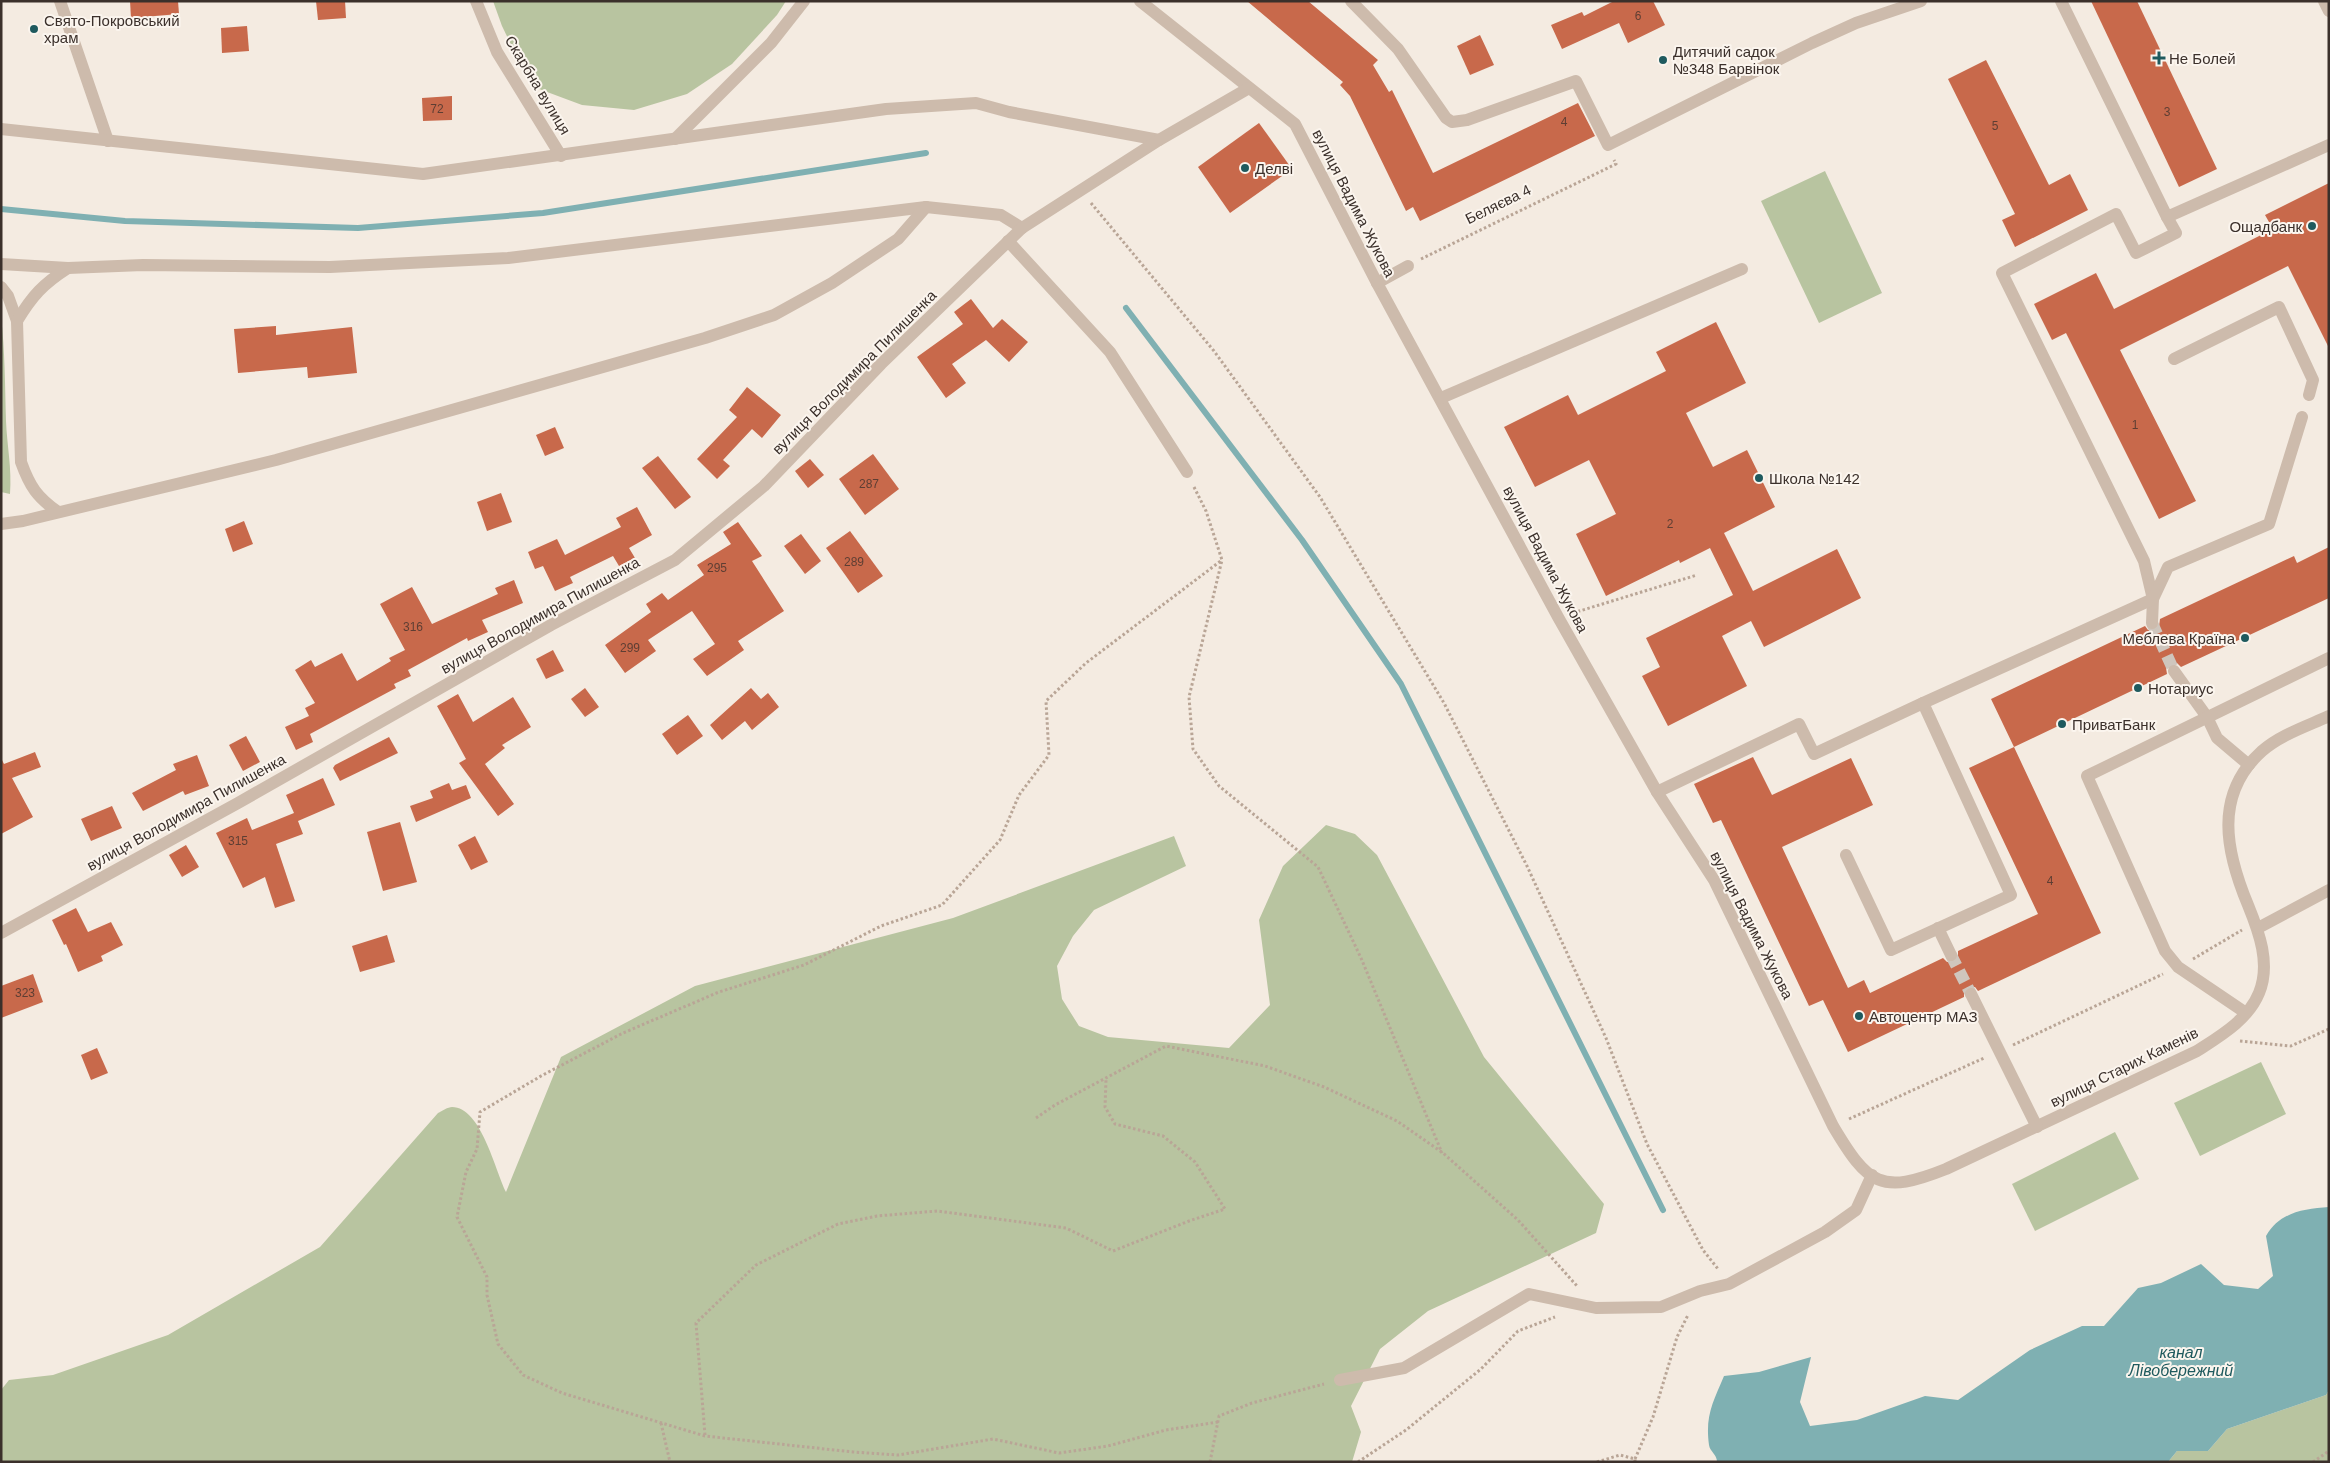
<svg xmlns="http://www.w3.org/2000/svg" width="2330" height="1463" font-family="Arial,sans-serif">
  <rect width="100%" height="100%" fill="#f4ebe1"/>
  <g fill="#b8c4a0">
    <polygon points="493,1 786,1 777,15 732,64 687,94 634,110 582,105 531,86 502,26"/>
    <polygon points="1825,171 1882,293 1819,323 1761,201"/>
    <path d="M1 316C5 351 5 386 6 421 7 446 12 468 10 494L1 492Z"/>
    <path d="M1326 825 1355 834 1377 855 1484 1057 1604 1204 1596 1233 1428 1311 1380 1349 1351 1406 1361 1432 1352 1462H1V1390L9 1380 53 1375 168 1335 320 1247 438 1113C442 1111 448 1107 452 1107 481 1107 495 1170 506 1192L561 1057 695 986 953 918 1174 836 1186 866 1094 910 1073 936 1057 966 1062 999 1079 1026 1108 1037 1229 1048 1270 1005 1259 920 1283 866Z"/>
    <polygon points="2261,1062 2286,1114 2200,1156 2174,1103"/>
    <polygon points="2115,1132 2139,1179 2035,1231 2012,1184"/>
    <polygon points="2329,1390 2329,1462 2168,1462 2177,1451 2208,1451 2227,1429 2326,1395"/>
  </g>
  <path fill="#7fb0b2" d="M2329 1207V1390L2326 1395 2227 1429 2208 1451H2177L2168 1462H1717C1717 1454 1710 1452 1709 1445 1705 1416 1713 1402 1724 1376L1759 1372 1811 1357 1800 1402 1810 1426 1857 1420 1925 1396 1958 1400 2030 1350 2082 1326H2104L2138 1288 2161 1283 2201 1264 2224 1285 2258 1289 2273 1276 2266 1236C2280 1212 2303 1209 2329 1207Z"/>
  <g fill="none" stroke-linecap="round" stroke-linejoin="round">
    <g stroke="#7fb0b2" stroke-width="6">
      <polyline points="1,209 125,221 358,228 543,213 926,153"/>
      <polyline points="1126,308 1302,540 1401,684 1663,1210"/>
    </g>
  </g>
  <g fill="#c8694b">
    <polygon points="130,1 178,1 179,14 131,18"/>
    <polygon points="316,1 345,1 346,18 318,20"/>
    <polygon points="1247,1 1308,1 1378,60 1373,65 1389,92 1392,90 1433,173 1578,103 1595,136 1420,221 1413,207 1406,211 1350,96 1340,85 1343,82"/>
    <polygon points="1614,1 1653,1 1665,25 1628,43 1619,23 1562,49 1551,25 1582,12 1584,16"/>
    <polygon points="2091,1 2137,1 2217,169 2179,187"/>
    <polygon points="247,26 249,51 222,53 221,28"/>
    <polygon points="1480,35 1494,65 1470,75 1457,46"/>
    <polygon points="1986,60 2049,185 2070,174 2088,210 2015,247 2002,220 2015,214 1948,79"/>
    <polygon points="452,96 452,120 423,121 422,98"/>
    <polygon points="1259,123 1292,169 1230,213 1198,167"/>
    <polygon points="2329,183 2329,348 2288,266 2120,350 2196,501 2159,519 2066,333 2052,340 2034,304 2096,273 2114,309 2273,229 2265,215"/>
    <polygon points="971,299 993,328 1002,319 1028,342 1009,362 986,340 952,364 966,383 946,398 917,357 963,324 954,312"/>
    <polygon points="1716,322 1746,383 1686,413 1713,467 1747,450 1775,507 1724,533 1753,591 1837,549 1861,598 1764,647 1751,621 1722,636 1747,686 1668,726 1642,676 1660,667 1646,638 1733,595 1710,548 1680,563 1679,560 1606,596 1576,534 1616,514 1589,460 1535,487 1504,427 1568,395 1578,415 1666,371 1656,352"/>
    <polygon points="276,326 276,335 352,327 357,373 308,378 307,367 238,373 234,329"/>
    <polygon points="747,387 781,415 762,438 752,429 723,460 730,466 717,479 697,459 737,417 729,410"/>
    <polygon points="555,427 564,448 545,456 536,435"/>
    <polygon points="873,454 899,489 865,515 839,479"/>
    <polygon points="658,456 691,497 675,509 642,468"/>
    <polygon points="810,459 824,475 808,488 795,471"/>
    <polygon points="501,493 512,522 487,531 477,502"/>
    <polygon points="637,507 652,535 629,548 635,558 619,566 613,556 570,577 573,583 555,591 543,566 535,569 528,552 557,539 565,555 621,527 616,518"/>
    <polygon points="244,521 253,544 233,552 225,529"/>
    <polygon points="738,522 762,556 752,561 784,611 738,641 744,650 707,676 693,659 715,644 692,611 648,640 656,651 625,673 605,645 651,612 646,604 662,593 668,600 704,575 697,565 731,544 723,532"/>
    <polygon points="850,531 883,576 858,593 826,548"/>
    <polygon points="801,534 821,561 805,574 784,546"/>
    <polygon points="2329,547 2329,598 2181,667 2177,663 2170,664 2166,668 2167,674 2014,747 1991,699 2145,626 2148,630 2155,630 2159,627 2160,619 2294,556 2297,563"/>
    <polygon points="514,580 523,603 482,620 488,632 468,641 467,638 408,670 411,676 394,684 396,688 310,734 313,742 296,750 285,727 309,716 305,708 315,703 295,670 311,660 315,667 342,653 357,681 391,661 389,658 405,650 380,604 412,587 432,624 498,594 495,588"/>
    <polygon points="553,650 564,671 546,679 536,659"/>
    <polygon points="585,688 599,707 585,717 571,699"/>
    <polygon points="751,688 761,699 768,693 779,707 752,730 745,721 722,740 710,725"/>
    <polygon points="458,694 473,722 513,697 531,727 502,745 505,748 485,764 514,804 498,816 459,763 466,759 437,706"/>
    <polygon points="688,715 703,736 677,755 662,734"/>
    <polygon points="246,736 260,762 243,771 229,745"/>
    <polygon points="389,737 398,753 340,781 333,768 335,765"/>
    <polygon points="2014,747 2101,933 1978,991 1975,987 1968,987 1964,990 1964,997 1848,1052 1823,1000 1809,1006 1721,820 1713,823 1694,784 1753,757 1772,795 1851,758 1873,805 1782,847 1848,988 1864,980 1870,993 1943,958 1947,962 1954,962 1958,959 1958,951 2038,914 1969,768"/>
    <polygon points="35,752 41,767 12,778 33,817 1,834 1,758 4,764"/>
    <polygon points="197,755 209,786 185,795 183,791 143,811 132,793 176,770 173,764"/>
    <polygon points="323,778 335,805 298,821 303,834 276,844 295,901 275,908 265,877 243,888 216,833 247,818 252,830 294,813 286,795"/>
    <polygon points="449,783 452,790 466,785 471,798 416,822 410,806 433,798 430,791"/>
    <polygon points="112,806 122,828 91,841 81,819"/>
    <polygon points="400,822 417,882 383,891 367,832"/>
    <polygon points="475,836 488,862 471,870 458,845"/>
    <polygon points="186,845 199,867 182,877 169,855"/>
    <polygon points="76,908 88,932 111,922 123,945 101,956 103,961 78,972 66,944 64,945 52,920"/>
    <polygon points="387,935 395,962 360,972 352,946"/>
    <polygon points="33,974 43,1002 1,1018 1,986"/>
    <polygon points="97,1048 108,1073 91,1080 81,1055"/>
  </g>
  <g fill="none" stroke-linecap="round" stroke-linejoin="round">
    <g stroke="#cfc6bd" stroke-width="12" stroke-dasharray="12 6" stroke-linecap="butt">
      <polyline points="2152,623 2174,671"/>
      <polyline points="1951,955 1971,994"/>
    </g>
    <g stroke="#b9a596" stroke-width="3" stroke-dasharray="2.5 2.5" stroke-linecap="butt">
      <polyline points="1091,203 1214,351 1320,497 1444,703 1527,866 1606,1038 1647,1144 1703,1250 1718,1269"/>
      <polyline points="1421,259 1616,164 1614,160"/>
      <polyline points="1194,487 1206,511 1222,560 1189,697 1193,749 1219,786 1318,867 1361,958 1442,1153"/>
      <polyline points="1573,613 1697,575"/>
      <polyline points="2193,959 2242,930"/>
      <polyline points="2240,1041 2291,1046 2329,1029"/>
      <polyline points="2013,1045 2163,974"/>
      <polyline points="1036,1118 1055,1105 1166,1046 1265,1066 1324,1087 1397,1121 1443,1153 1518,1220 1577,1286"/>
      <polyline points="1849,1119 1984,1058"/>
      <polyline points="1218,1422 1166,1430 1108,1446 1059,1453 993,1439 898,1455 853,1452 705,1436 562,1393 523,1375 498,1344 487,1295 487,1277 457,1217 466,1172 477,1149 480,1112 541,1076 623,1033 719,992 804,965 881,926 942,905 1000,840 1019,795 1049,755 1046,701 1086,663 1222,560"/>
      <polyline points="661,1423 670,1462"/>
      <polyline points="705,1435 696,1323 756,1265 838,1224 877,1216 937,1211 1066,1228 1113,1251 1189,1221 1225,1209 1195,1162 1163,1136 1115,1124 1105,1107 1106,1080"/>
      <polyline points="1635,1459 1653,1417 1677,1337 1688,1315"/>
      <polyline points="1210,1462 1219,1416 1252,1403 1324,1384"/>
      <polyline points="1358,1462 1406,1430 1481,1369 1518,1331 1555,1317"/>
      <polyline points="1597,1462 1620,1455 1635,1459 1635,1462"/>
      <polyline points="2313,1462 2329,1451"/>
    </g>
    <g stroke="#cdbbac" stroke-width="12">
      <polyline points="60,1 108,141"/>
      <polyline points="476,1 497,52 561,156"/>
      <path d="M1140 1 1295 124 1377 283 1558 617 1657 792 1714 880 1833 1126C1868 1185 1881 1195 1946 1169L2197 1051C2220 1036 2248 1020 2259 993 2271 964 2259 932 2248 905 2226 852 2213 795 2262 751 2280 735 2307 726 2329 716"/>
      <polyline points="1351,1 1398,49 1446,118 1452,122 1467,120 1576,81 1608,145 1812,43 1856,23 1921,1"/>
      <polyline points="2061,1 2167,217 2329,145"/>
      <polyline points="2324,1 2329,11"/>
      <polyline points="1,129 423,174 886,109 976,103 1009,112 1159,140"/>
      <polyline points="675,139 771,43 804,1"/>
      <polyline points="1008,241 1110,352 1187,472"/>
      <polyline points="1,264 68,268 143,265 330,267 508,258 926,207 1001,215 1022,228"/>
      <polyline points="1377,283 1408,266"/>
      <path d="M1 287 8 296 17 321 21 462C30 487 37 497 58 512"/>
      <path d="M17 321C32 296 43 284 68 268"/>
      <polyline points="2174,359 2279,307 2313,380 2309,395"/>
      <polyline points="1441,398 1742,269"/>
      <polyline points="1,524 23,521 276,460 705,338 774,315 832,283 898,239 926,207"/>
      <polyline points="2152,623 2153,599 2144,561 2002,273 2116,214 2136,253 2176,233 2167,217"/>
      <polyline points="2174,671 2207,717 2217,738 2249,765"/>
      <polyline points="1657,792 1799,724 1814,754 1923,703"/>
      <polyline points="1846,855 1891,950 2011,895 1923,703 2153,599 2168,567 2269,524 2302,417"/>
      <polyline points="1938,928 1951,955"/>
      <polyline points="2258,928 2329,890"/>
      <polyline points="1,933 238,803 551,625 675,560 764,486 881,364 1022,228 1159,140 1249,88"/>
      <polyline points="1971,994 2037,1127"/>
      <polyline points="2246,1013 2178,967 2165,951 2087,776 2329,658"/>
      <polyline points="1340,1380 1404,1368 1529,1294 1596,1308 1661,1307 1700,1291 1729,1284 1825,1232 1856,1210 1872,1175"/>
    </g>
  </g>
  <g fill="#1f5a5e" stroke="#fbf5ee" stroke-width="2">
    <circle cx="34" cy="29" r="5"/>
    <path d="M2156.5 50.5h5v5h5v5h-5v5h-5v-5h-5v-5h5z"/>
    <circle cx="1663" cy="60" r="5"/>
    <circle cx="1245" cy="168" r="5"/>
    <circle cx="2312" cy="226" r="5"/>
    <circle cx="1759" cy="478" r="5"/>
    <circle cx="2245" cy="638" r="5"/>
    <circle cx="2138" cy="688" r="5"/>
    <circle cx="2062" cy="724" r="5"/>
    <circle cx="1859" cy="1016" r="5"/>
  </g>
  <g text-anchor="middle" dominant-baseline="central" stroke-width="4" stroke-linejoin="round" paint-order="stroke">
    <g font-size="12" fill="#5e3e33">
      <text x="1638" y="16">6</text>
      <text x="437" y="109">72</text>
      <text x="2167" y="112">3</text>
      <text x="1564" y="122">4</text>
      <text x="1995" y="126">5</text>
      <text x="2135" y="425">1</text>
      <text x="869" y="484">287</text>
      <text x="1670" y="524">2</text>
      <text x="854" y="562">289</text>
      <text x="717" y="568">295</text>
      <text x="413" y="627">316</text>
      <text x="630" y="648">299</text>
      <text x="238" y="841">315</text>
      <text x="2050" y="881">4</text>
      <text x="25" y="993">323</text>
    </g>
    <g font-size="15" fill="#3b302b" stroke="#fbf5ee" text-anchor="start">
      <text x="44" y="20">Свято-Покровський<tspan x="44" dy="17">храм</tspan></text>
      <text x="1673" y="51">Дитячий садок<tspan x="1673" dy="17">№348 Барвінок</tspan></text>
      <text x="2169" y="58">Не Болей</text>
      <text x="1255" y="168">Делві</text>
      <text x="2302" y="226" text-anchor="end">Ощадбанк</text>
      <text x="1769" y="478">Школа №142</text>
      <text x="2235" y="638" text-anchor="end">Меблева Країна</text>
      <text x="2148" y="688">Нотариус</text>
      <text x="2072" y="724">ПриватБанк</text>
      <text x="1869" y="1016">Автоцентр МАЗ</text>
    </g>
    <g font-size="15" fill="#3b302b" stroke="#fbf5ee">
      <text transform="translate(538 85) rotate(59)">Скарбна вулиця</text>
      <text transform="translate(1354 203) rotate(63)">вулиця Вадима Жукова</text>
      <text transform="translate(1498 204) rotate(-26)">Беляєва 4</text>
      <text transform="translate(854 372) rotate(-45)">вулиця Володимира Пилишенка</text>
      <text transform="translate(1546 559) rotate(62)">вулиця Вадима Жукова</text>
      <text transform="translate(540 615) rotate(-29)">вулиця Володимира Пилишенка</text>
      <text transform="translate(186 812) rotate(-29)">вулиця Володимира Пилишенка</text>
      <text transform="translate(1752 925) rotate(63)">вулиця Вадима Жукова</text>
      <text transform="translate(2124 1067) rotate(-26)">вулиця Старих Каменів</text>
    </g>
    <g font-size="16" font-style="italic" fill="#1f5a5e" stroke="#fbf5ee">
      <text x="2181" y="1352">канал<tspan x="2181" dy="18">Лівобережний</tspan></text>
    </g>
  </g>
  <rect width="2330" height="1463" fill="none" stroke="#3b302b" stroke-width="5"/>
</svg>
